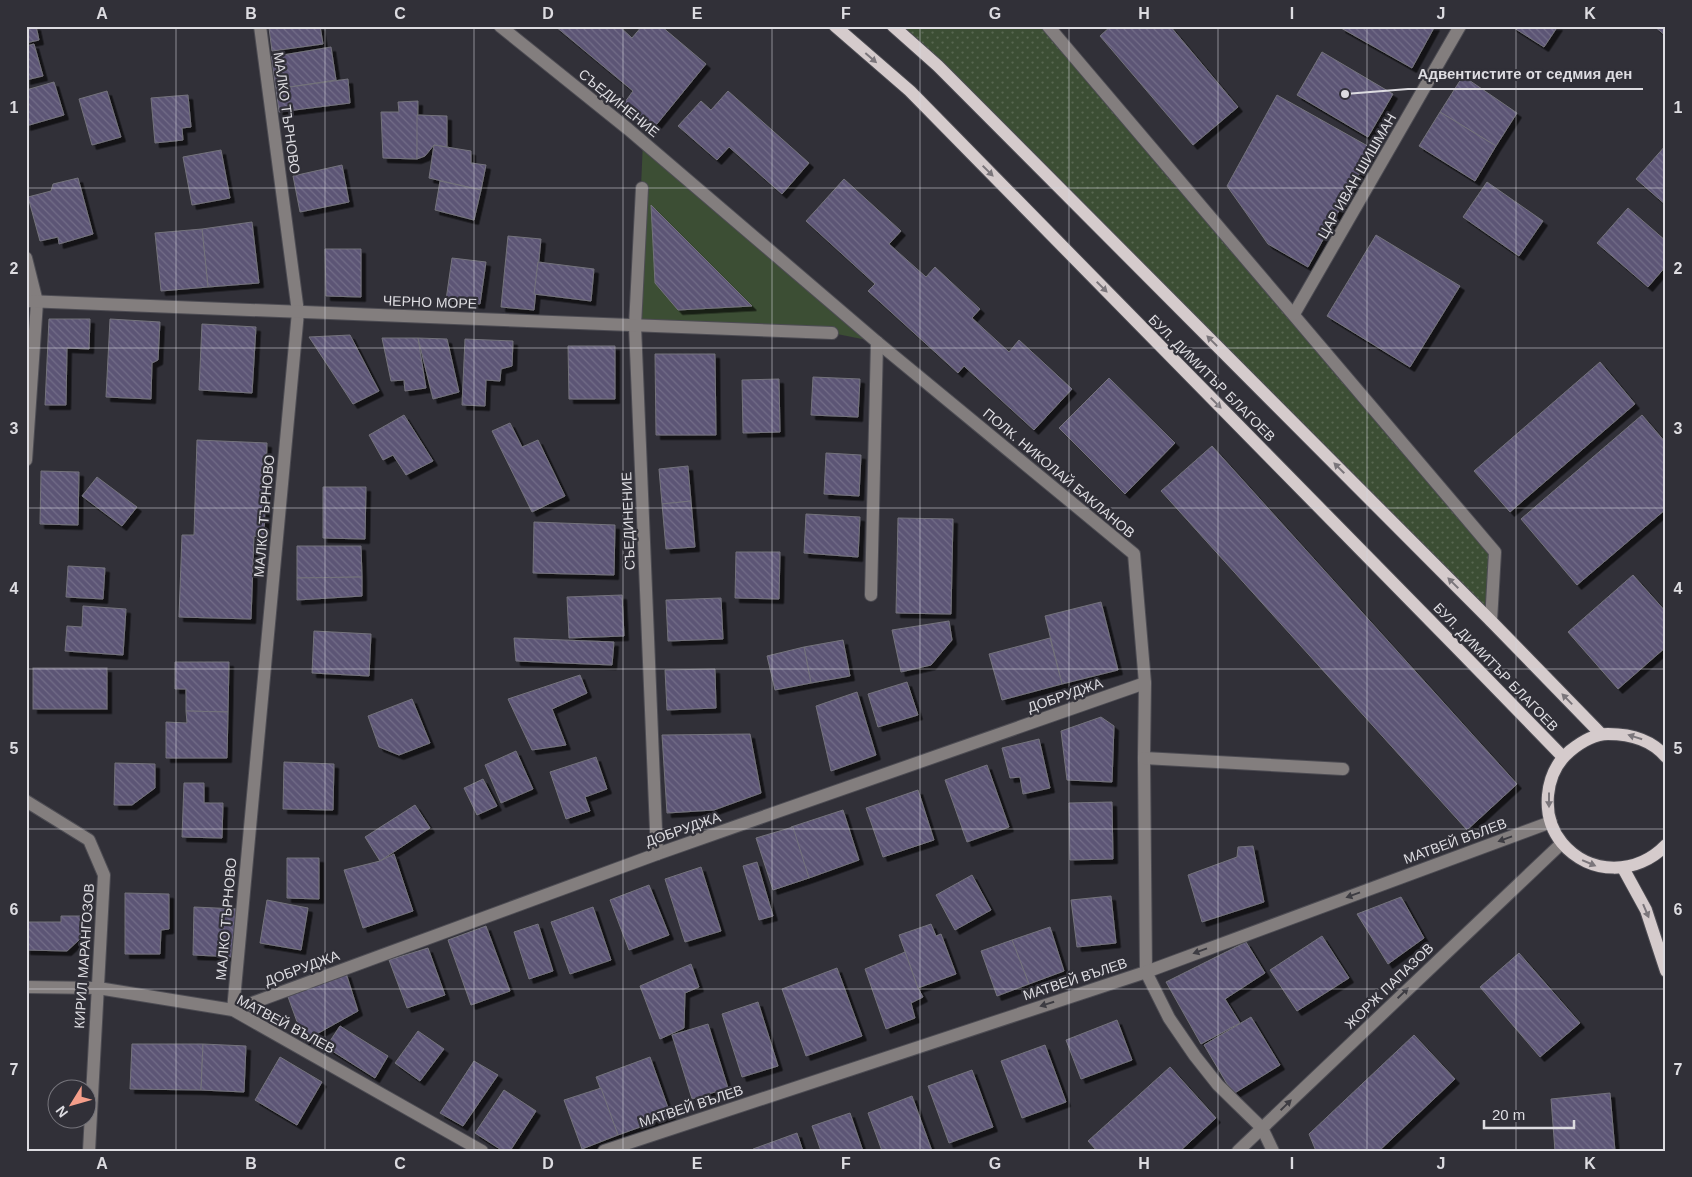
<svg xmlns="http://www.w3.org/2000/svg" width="1692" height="1177" font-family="Arial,sans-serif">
  <defs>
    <pattern id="grass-dots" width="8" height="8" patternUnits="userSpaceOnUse" patternTransform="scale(1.25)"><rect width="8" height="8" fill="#3c4e34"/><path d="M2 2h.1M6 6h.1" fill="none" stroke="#586751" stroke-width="1.8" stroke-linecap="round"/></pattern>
    <pattern id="building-back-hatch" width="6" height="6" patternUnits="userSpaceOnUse" patternTransform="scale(1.25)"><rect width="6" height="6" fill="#5c5575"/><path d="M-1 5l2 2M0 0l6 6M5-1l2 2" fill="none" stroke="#736d88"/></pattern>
    <filter id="shadow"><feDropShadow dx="4.5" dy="4.5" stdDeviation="0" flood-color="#0009"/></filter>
  </defs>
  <rect width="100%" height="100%" fill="#313038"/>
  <polygon fill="url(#grass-dots)" points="893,26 1048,26 1495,552 1491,621"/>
  <polygon fill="#3c4e34" points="643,141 877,342 832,333 635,326"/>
  <g fill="url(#building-back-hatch)" stroke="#74737c" filter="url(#shadow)">
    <polygon points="26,26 36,26 39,40 26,43"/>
    <polygon points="278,26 320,26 323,44 272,51 269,28"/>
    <polygon points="555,26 619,26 632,38 642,26 661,26 706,64 652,130 622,106 633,91"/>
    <polygon points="1111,26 1170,26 1238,107 1193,145 1100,36"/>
    <polygon points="1342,26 1435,26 1412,68 1341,28"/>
    <polygon points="1511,26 1558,26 1544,47"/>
    <polygon points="1654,26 1666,26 1666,36"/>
    <polygon points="34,44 43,76 26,80 26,46"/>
    <polygon points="331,47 336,80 276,89 271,57"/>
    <polygon points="1322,52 1393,94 1368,137 1297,95"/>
    <polygon points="1463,76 1517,113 1496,146 1440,112"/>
    <polygon points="348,79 350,103 279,112 276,89"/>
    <polygon points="54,82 64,115 26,126 26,100 28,100 26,90"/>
    <polygon points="107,91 121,137 92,145 79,99"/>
    <polygon points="728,91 809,163 782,194 729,147 717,160 678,126 701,101 711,110"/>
    <polygon points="188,95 191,127 182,128 183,140 155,143 151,98"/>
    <polygon points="1277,95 1373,149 1308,267 1268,244 1227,186"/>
    <polygon points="418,101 417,159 383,158 381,112 399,112 398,102"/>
    <polygon points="1440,112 1496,146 1475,181 1419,146"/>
    <polygon points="417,115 447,116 447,147 434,145 425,156 417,159"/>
    <polygon points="434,145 471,151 471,163 486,165 481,190 429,178"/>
    <polygon points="1666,145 1666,205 1636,179"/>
    <polygon points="221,150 230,198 192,205 183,157"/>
    <polygon points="342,165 349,202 300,212 293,176"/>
    <polygon points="78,178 93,234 59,244 58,237 40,241 28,197 51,191 53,184"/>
    <polygon points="844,179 901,231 889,244 926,277 935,267 980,309 972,318 1009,352 1019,340 1072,389 1034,430 964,366 958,373 868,291 875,284 806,221"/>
    <polygon points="440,181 481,190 474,220 435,210"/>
    <polygon points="1487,182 1543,221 1519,256 1463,217"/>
    <polygon points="651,205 752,306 678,310 655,283"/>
    <polygon points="1628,208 1666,241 1666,266 1648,287 1597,243"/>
    <polygon points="252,222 259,283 208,287 202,229"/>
    <polygon points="202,229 208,287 161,291 155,233"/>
    <polygon points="1376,235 1460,286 1410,367 1327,316"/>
    <polygon points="508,236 541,239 534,310 501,307"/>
    <polygon points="325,249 361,249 361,297 326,296"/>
    <polygon points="452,258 486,262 480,304 446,300"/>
    <polygon points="538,262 594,269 591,301 534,294"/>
    <polygon points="49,319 90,319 89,349 67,348 66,405 45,405"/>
    <polygon points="110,319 160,322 158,360 152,363 151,399 106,397"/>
    <polygon points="202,324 256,327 252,393 199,390"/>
    <polygon points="350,335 379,391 353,404 309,337"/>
    <polygon points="382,338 418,338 426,388 405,391 404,380 391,381"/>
    <polygon points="418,338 447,339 459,392 433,399"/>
    <polygon points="465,339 513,341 512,366 501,369 500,381 486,380 485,406 462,405"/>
    <polygon points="568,346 615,346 615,399 569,399"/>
    <polygon points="655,354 715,354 716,435 656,435"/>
    <polygon points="1600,362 1635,404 1510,512 1474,471"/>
    <polygon points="813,377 860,379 858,417 811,415"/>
    <polygon points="1109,378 1175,443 1125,494 1059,428"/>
    <polygon points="779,379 780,432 743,433 742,380"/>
    <polygon points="404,415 433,461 406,475 393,455 383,460 369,435"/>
    <polygon points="1642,415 1666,443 1666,509 1577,585 1521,519"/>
    <polygon points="510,423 522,447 538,440 565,496 532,512 492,431"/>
    <polygon points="197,440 267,443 264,537 254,536 251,619 179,617 182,535 194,535"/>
    <polygon points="1212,446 1517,784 1467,830 1161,491"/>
    <polygon points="826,453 861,455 859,496 824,494"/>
    <polygon points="688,466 691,501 662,504 659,469"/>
    <polygon points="41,471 79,472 78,525 40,524"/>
    <polygon points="97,477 137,507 122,526 82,496"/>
    <polygon points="323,487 366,487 365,539 323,538"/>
    <polygon points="691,501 695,547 666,549 662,504"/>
    <polygon points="806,514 860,517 858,557 804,553"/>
    <polygon points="898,518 953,519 951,614 896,613"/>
    <polygon points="534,522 615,525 614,575 533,573"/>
    <polygon points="297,546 361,546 362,577 297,578"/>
    <polygon points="736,552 780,552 779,599 735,598"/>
    <polygon points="68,566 105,568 103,599 66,597"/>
    <polygon points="1633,575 1666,612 1666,647 1618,689 1568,632"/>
    <polygon points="362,577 362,596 297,600 297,578"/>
    <polygon points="622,595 624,636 569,638 567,597"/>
    <polygon points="721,598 723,639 668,641 666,600"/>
    <polygon points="1101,602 1118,670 1062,684 1045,616"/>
    <polygon points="83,606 126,609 123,655 65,651 67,626 82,627"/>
    <polygon points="949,621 952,640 931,665 901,672 892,630"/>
    <polygon points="314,631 371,634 369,676 312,673"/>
    <polygon points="514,638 614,642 612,665 516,661"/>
    <polygon points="1050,638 1062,684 1002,700 989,654"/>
    <polygon points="843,640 850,676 811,683 804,647"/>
    <polygon points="804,647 811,683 775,690 767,656"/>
    <polygon points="175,662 229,662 228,712 186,711 186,689 175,689"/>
    <rect x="33" y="668" width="74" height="41"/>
    <polygon points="715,669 716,708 667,710 665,670"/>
    <polygon points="580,675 587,693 552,709 566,745 532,750 508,699"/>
    <polygon points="907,682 918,715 878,727 868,694"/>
    <polygon points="857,692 876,755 831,771 816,706"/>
    <polygon points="412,699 430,743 399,755 379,747 368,716"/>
    <polygon points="186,711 228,712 227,758 166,758 166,722 187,723"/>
    <polygon points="1101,717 1114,726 1112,782 1067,780 1061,731"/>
    <polygon points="750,734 761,793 714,810 667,813 662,735"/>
    <polygon points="1039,739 1050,788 1023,794 1020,777 1010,778 1002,748"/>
    <polygon points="516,751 533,789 501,803 485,765"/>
    <polygon points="596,757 607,789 585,797 590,811 566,819 550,772"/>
    <polygon points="284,762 334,764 333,810 283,809"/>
    <polygon points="115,763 155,764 155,788 132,805 114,805"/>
    <polygon points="987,765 1009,827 967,842 945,780"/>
    <polygon points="483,779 497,806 477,815 464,788"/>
    <polygon points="184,783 204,783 204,803 223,803 222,838 182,837"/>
    <polygon points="918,790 934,840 883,857 866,808"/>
    <polygon points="1112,802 1113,859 1070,860 1069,803"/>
    <polygon points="415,805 430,828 380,861 365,837"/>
    <polygon points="843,810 859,860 809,878 791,827"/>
    <polygon points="793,827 809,878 773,890 756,838"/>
    <polygon points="1253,846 1264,902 1202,922 1188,875 1237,857 1238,847"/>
    <polygon points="394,854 413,911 363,928 344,870 380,861"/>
    <polygon points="287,858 319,858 319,899 287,898"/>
    <polygon points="757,862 773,916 759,920 743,866"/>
    <polygon points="701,867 721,931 685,942 665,879"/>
    <polygon points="972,875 991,910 955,930 936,895"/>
    <polygon points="649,885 669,935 629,950 610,900"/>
    <polygon points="125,893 169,894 169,929 161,930 160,954 125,954"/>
    <polygon points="1111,896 1116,943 1077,947 1071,900"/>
    <polygon points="1401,897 1424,938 1388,964 1357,914"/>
    <polygon points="267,900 308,908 301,950 260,943"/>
    <polygon points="194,907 238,909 236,957 193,955"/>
    <polygon points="593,907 611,960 570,974 551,922"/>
    <polygon points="61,916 81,916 80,939 67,951 26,950 26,922 61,922"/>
    <polygon points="538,924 553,971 529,979 514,932"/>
    <polygon points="931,924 936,936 941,934 956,974 918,988 899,935"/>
    <polygon points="486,926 510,991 471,1005 448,940"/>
    <polygon points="1050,927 1064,971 1029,984 1012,940"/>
    <polygon points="1322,936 1349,978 1297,1011 1270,970"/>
    <polygon points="1012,940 1029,984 997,996 981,951"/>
    <polygon points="1246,942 1265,973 1225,999 1240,1023 1201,1044 1166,982"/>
    <polygon points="428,948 445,995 407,1008 389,960"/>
    <polygon points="905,952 918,988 923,997 911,1003 915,1018 886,1029 865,969"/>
    <polygon points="1519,953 1580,1023 1540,1057 1480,987"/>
    <polygon points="691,964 699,987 685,993 684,1028 660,1039 640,986"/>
    <polygon points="837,968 862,1036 806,1056 782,989"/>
    <polygon points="346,973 358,1011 304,1041 287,994"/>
    <polygon points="758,1002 778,1066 742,1077 722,1014"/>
    <polygon points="1251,1017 1280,1065 1233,1094 1204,1045"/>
    <polygon points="1117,1020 1132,1060 1081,1079 1066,1040"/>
    <polygon points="708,1024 728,1088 692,1099 672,1035"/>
    <polygon points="340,1026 388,1056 375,1078 326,1047"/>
    <polygon points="418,1031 444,1049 420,1081 395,1063"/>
    <polygon points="1414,1035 1455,1079 1379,1151 1316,1151 1309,1134"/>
    <polygon points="132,1044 203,1044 201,1090 130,1089"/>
    <polygon points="203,1044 246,1046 244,1092 201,1090"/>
    <polygon points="1045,1045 1066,1102 1022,1118 1001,1061"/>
    <polygon points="280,1057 322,1082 297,1125 255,1100"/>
    <polygon points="650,1057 671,1116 618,1135 596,1077"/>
    <polygon points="474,1061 498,1075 463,1126 440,1113"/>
    <polygon points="1170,1067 1216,1118 1180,1151 1097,1151 1088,1141"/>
    <polygon points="972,1070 993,1127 949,1143 928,1086"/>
    <polygon points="601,1088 618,1135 582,1149 564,1100"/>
    <polygon points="504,1090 536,1111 510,1151 503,1151 475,1133"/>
    <polygon points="1610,1093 1615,1151 1555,1151 1551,1099"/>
    <polygon points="912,1096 932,1151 882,1151 868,1113"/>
    <polygon points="850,1113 863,1151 821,1151 812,1126"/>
    <polygon points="797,1133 803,1151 753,1151 753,1149"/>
  </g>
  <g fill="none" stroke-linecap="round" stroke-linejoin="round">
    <defs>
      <g id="minor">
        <polyline points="260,26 298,312 233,1010 657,854 1145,683"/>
        <polyline points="500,26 628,129 877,342 1134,554 1145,683 1144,758 1146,972 1169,1018 1195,1056 1218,1085 1262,1128 1273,1151"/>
        <polyline points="1048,26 1495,552 1491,621"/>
        <polyline points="642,188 635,326 657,854"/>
        <polyline points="26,258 37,302 26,460"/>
        <polyline points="26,301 832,333"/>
        <polyline points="1294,314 1460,26"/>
        <polyline points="871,595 877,342"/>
        <polyline points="1144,758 1343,769"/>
        <polyline points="26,801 89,840 104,875 89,1151"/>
        <polyline points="26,987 98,988 233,1010 482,1151"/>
        <polyline points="604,1151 1146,972 1551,822"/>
        <polyline points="1238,1151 1562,843"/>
      </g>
      <g id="major">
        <polyline points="835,26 910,91 1458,649 1563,757"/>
        <polyline points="893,26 938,66 1491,621 1601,734"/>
        <path d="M1666 757C1651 739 1630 734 1608 734 1594 734 1581 742 1570 751 1544 773 1540 816 1562 843 1590 876 1637 875 1666 845"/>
        <polyline points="1623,868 1646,910 1666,971"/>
      </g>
    </defs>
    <use href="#minor" stroke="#4d4c53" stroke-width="14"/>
    <use href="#major" stroke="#4d4c53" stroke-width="14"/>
    <use href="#minor" stroke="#837e7e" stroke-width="12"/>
    <use href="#major" stroke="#d5cbcc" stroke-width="12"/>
  </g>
  <defs><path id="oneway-solid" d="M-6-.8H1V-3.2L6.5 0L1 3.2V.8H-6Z" transform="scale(1.25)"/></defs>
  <g fill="#7b767b">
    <use href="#oneway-solid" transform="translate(871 58) rotate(41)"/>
    <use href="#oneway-solid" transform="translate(988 171) rotate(45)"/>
    <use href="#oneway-solid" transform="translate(1102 287) rotate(45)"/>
    <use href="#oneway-solid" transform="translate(1212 341) rotate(-135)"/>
    <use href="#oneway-solid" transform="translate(1216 403) rotate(45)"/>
    <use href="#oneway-solid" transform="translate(1339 468) rotate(-135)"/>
    <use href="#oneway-solid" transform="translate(1453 583) rotate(-135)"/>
    <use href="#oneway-solid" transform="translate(1567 699) rotate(-134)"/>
    <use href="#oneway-solid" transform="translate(1635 737) rotate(-163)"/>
    <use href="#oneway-solid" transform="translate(1549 800) rotate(90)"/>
    <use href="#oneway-solid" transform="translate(1589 863) rotate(23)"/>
    <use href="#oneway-solid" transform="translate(1646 911) rotate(67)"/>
  </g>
  <g fill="#3d3c42">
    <use href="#oneway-solid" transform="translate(1505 839) rotate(160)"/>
    <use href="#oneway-solid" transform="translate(1353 895) rotate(160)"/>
    <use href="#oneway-solid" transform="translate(1200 951) rotate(160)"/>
    <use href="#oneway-solid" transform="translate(1403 993) rotate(-44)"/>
    <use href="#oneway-solid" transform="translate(1047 1004) rotate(162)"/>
    <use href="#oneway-solid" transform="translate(1286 1105) rotate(-44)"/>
  </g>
  <path fill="none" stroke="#dddce1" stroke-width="1" stroke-opacity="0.55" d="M176 26V1151M325 26V1151M474 26V1151M623 26V1151M772 26V1151M920 26V1151M1069 26V1151M1218 26V1151M1367 26V1151M1516 26V1151M26 188H1666M26 348H1666M26 508H1666M26 669H1666M26 829H1666M26 989H1666"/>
  <g text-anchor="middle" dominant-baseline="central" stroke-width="4.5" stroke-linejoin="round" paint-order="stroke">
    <g font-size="14" fill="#dddce1" stroke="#313038">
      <text transform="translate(619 103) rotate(39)">СЪЕДИНЕНИЕ</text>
      <text transform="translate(287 113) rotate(82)">МАЛКО ТЪРНОВО</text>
      <text transform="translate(1357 176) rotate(-60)">ЦАР ИВАН ШИШМАН</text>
      <text transform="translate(430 302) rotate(2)">ЧЕРНО МОРЕ</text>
      <text transform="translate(1212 378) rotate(45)">БУЛ. ДИМИТЪР БЛАГОЕВ</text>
      <text transform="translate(1059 473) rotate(40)">ПОЛК. НИКОЛАЙ БАКЛАНОВ</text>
      <text transform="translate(264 516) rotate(-85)">МАЛКО ТЪРНОВО</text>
      <text transform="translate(628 521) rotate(-92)">СЪЕДИНЕНИЕ</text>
      <text transform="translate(1496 667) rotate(46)">БУЛ. ДИМИТЪР БЛАГОЕВ</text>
      <text transform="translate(1065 695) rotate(-19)">ДОБРУДЖА</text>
      <text transform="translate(683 829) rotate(-19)">ДОБРУДЖА</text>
      <text transform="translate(1455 841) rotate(-20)">МАТВЕЙ ВЪЛЕВ</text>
      <text transform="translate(226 919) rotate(-85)">МАЛКО ТЪРНОВО</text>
      <text transform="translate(84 956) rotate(-86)">КИРИЛ МАРАНГОЗОВ</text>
      <text transform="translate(302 968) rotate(-20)">ДОБРУДЖА</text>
      <text transform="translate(1075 979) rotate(-18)">МАТВЕЙ ВЪЛЕВ</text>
      <text transform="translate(1389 986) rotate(-44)">ЖОРЖ ПАПАЗОВ</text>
      <text transform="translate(286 1024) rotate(28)">МАТВЕЙ ВЪЛЕВ</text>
      <text transform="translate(691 1106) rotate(-18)">МАТВЕЙ ВЪЛЕВ</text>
    </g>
  </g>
  <path fill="none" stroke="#dddce1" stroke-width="2" d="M1345 94L1408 89H1643"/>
  <circle fill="#dddce1" stroke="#313038" stroke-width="2" cx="1345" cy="94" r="5"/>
  <g font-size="15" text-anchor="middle" font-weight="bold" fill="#dddce1" stroke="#313038" stroke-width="4.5" stroke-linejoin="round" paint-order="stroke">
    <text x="1525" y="79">Адвентистите от седмия ден</text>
  </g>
  <rect width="1692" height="1177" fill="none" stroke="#313038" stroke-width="55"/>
  <g transform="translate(72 1104) rotate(233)"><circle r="24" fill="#313038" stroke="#76757c"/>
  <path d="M0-4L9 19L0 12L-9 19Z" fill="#f49e8a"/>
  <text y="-8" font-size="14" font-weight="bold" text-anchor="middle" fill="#dddce1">N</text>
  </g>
  <path d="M1484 1120v8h90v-8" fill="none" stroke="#dddce1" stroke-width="2.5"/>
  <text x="1492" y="1120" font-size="15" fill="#dddce1" stroke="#313038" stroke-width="4" paint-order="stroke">20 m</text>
  <rect x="28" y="28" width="1636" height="1122" fill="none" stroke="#dddce1" stroke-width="2"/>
  <g font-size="16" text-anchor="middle" font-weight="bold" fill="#dddce1">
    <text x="102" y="19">A</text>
    <text x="251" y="19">B</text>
    <text x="400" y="19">C</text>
    <text x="548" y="19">D</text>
    <text x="697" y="19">E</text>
    <text x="846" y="19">F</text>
    <text x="995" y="19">G</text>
    <text x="1144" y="19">H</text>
    <text x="1292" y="19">I</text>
    <text x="1441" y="19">J</text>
    <text x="1590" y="19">K</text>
    <text x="14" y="113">1</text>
    <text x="1678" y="113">1</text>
    <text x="14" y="274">2</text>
    <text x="1678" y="274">2</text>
    <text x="14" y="434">3</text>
    <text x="1678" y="434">3</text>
    <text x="14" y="594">4</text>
    <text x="1678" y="594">4</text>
    <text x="14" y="754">5</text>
    <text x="1678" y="754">5</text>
    <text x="14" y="915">6</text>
    <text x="1678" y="915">6</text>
    <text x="14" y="1075">7</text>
    <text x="1678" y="1075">7</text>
    <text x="102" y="1169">A</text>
    <text x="251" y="1169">B</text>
    <text x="400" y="1169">C</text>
    <text x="548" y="1169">D</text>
    <text x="697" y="1169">E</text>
    <text x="846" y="1169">F</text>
    <text x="995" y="1169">G</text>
    <text x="1144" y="1169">H</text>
    <text x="1292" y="1169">I</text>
    <text x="1441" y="1169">J</text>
    <text x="1590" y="1169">K</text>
  </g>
</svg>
